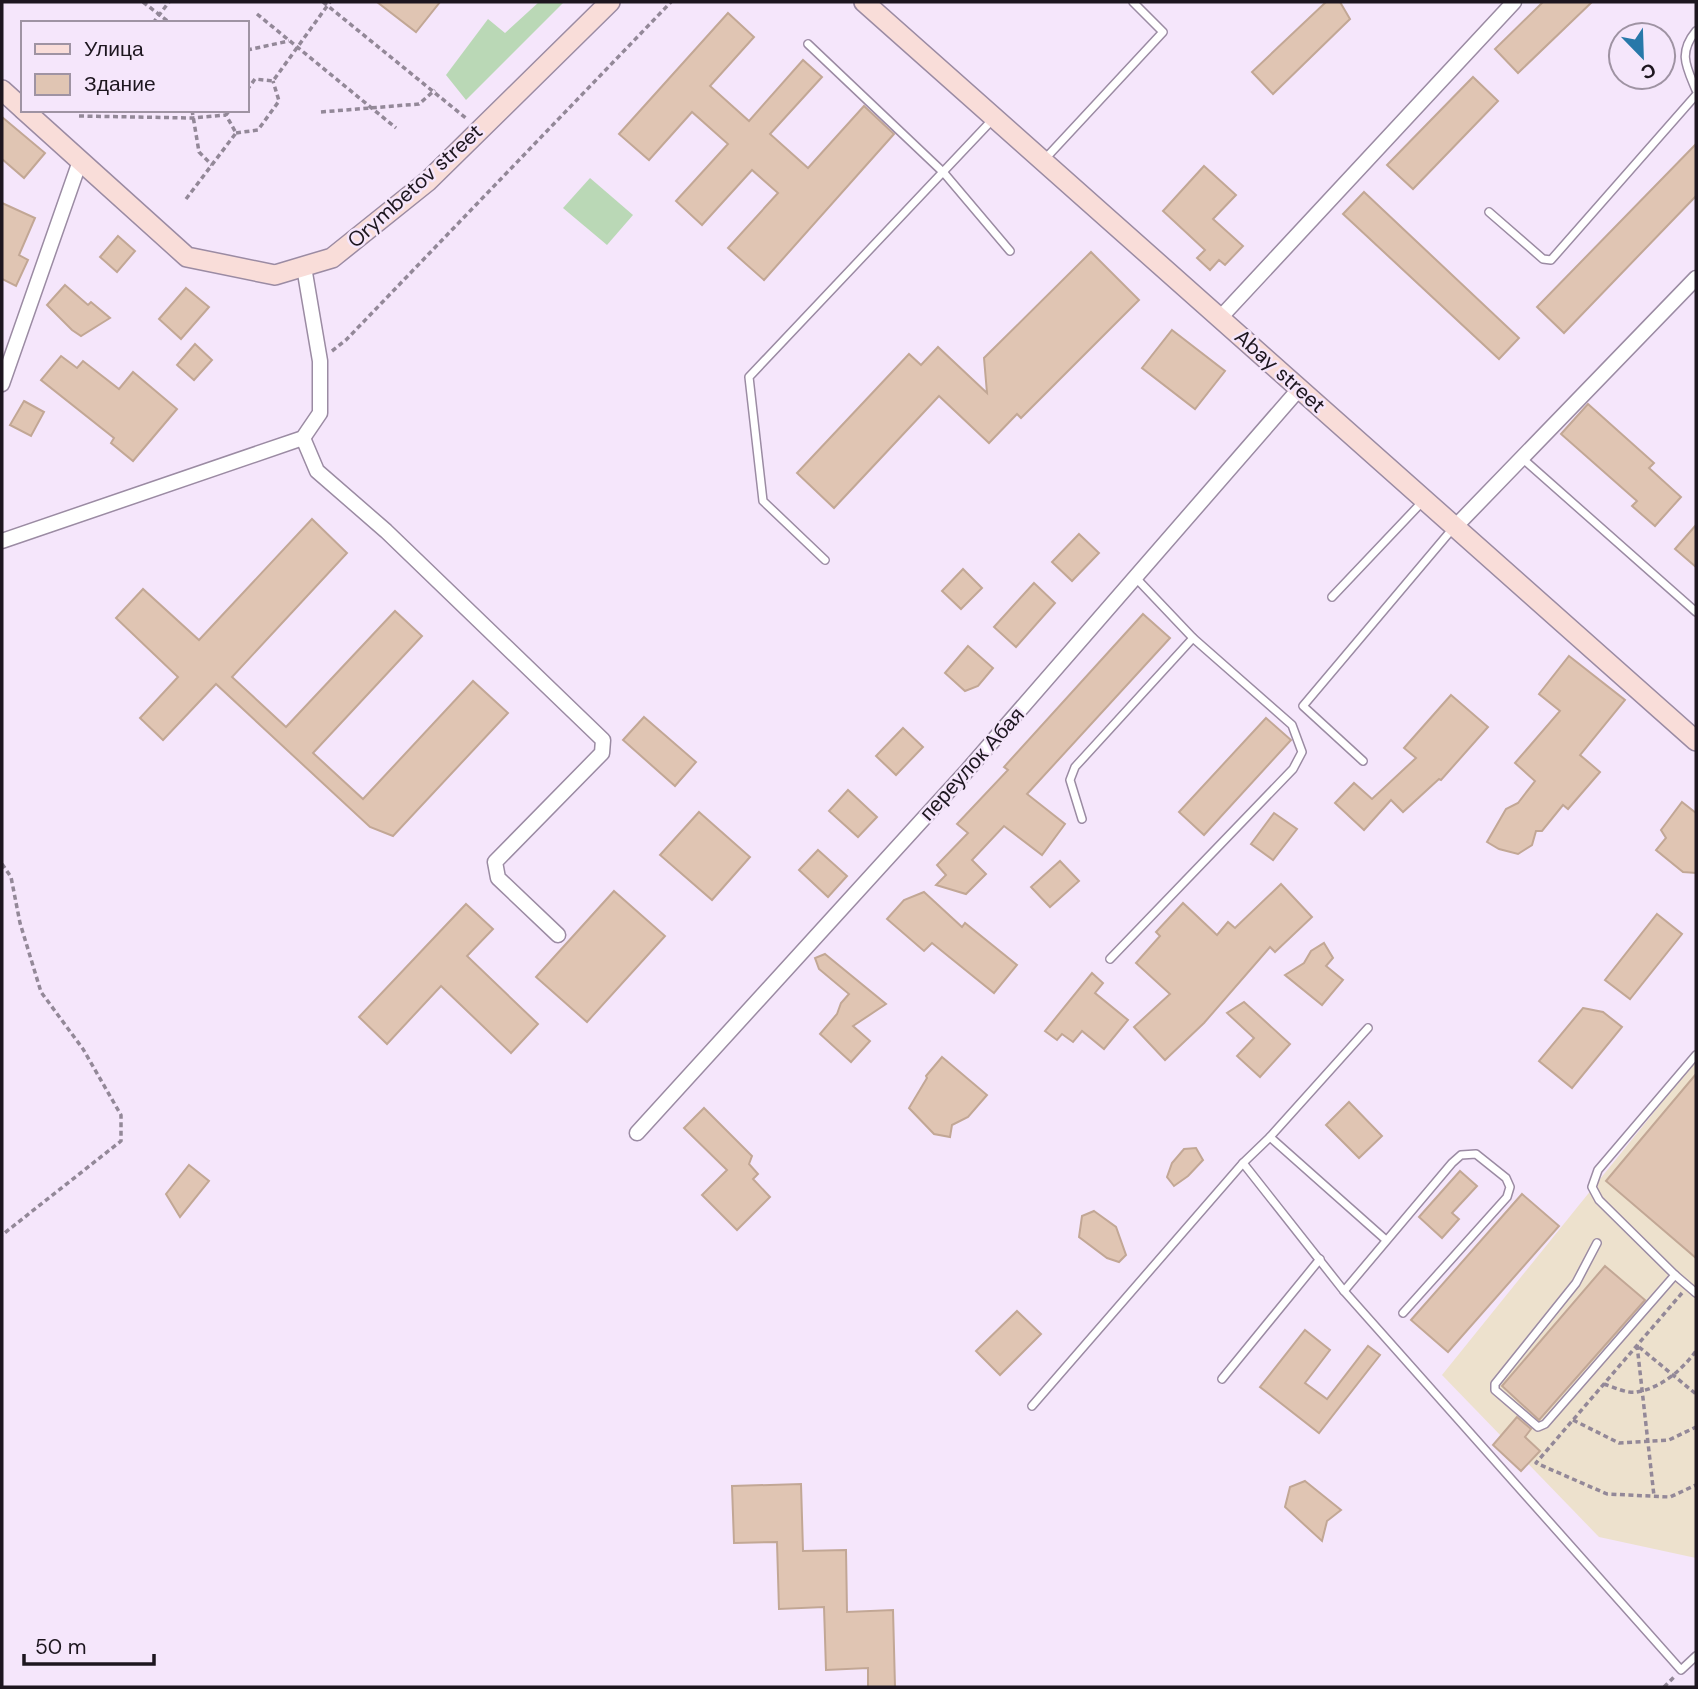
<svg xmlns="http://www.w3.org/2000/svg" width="1698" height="1689" font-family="'DM Sans',sans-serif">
  <rect width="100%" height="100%" fill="#f5e6fb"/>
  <polygon fill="#ede1cd" points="1696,1060 1696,1558 1599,1537 1442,1375"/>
  <g fill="#bad8b6">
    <polygon points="539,2 564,2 466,100 446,75 488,19 505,33"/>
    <polygon points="590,178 633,215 607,245 563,208"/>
  </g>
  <g fill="#e0c5b3" stroke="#c2a795" stroke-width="2">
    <polygon points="377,2 440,2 416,32"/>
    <polygon points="1326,2 1340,2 1350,19 1273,94 1252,72"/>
    <polygon points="1543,2 1592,2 1518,73 1495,49"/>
    <polygon points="728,13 754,37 710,86 749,121 803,60 822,77 770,134 808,168 864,106 894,134 764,280 728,248 778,193 752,170 702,225 676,201 728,144 692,112 649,160 619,134"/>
    <polygon points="1473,77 1498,101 1413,189 1387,165"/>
    <polygon points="2,117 45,153 24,178 2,159"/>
    <polygon points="1696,144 1696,196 1564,333 1537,307"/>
    <polygon points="1204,166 1236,195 1213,219 1243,246 1225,265 1219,260 1210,270 1197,258 1205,250 1163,211"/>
    <polygon points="1364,192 1519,338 1499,359 1343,214"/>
    <polygon points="2,203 35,218 19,255 28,260 16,286 2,279"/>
    <polygon points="118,236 135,251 117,272 100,257"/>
    <polygon points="1091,252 1139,300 1021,418 1017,414 989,443 939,396 834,508 797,473 909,354 921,365 938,347 987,393 984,358"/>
    <polygon points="65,285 88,305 91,302 110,318 81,336 72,330 47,305"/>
    <polygon points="186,288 209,307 181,339 159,319"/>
    <polygon points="1172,330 1225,371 1195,409 1142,368"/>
    <polygon points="195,344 212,360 194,380 177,365"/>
    <polygon points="61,356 77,368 83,361 119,389 133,372 177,409 133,461 111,443 114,438 41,380"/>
    <polygon points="24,401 44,412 31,436 10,425"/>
    <polygon points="1588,404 1654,463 1649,468 1681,497 1655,526 1632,506 1637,501 1561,434"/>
    <polygon points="312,519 347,553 232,677 286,727 395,611 422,636 313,753 363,799 473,681 508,713 393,836 370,827 216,684 163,740 140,718 178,677 116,618 143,589 199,640"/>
    <polygon points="1696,525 1696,567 1675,549"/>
    <polygon points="1079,534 1099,553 1072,581 1052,562"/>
    <polygon points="963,569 982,588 961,609 942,591"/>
    <polygon points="1034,583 1055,603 1016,647 994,627"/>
    <polygon points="1143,614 1170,638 1027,794 1065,824 1042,855 1004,826 972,860 986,874 966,894 936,885 946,875 937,865 968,833 957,824 1008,770 1004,767"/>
    <polygon points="968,646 993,668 978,686 965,691 945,673"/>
    <polygon points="1569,656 1625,700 1580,755 1600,772 1568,809 1563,805 1542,831 1536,831 1532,845 1518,854 1499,849 1487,842 1506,809 1518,803 1535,781 1515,763 1560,711 1539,694"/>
    <polygon points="1451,695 1488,727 1441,780 1439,779 1403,812 1391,800 1364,830 1335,803 1354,783 1372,799 1416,758 1404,748"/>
    <polygon points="644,717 696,762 675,786 623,740"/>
    <polygon points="1266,718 1291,740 1204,835 1179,812"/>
    <polygon points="903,728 923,747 896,775 876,756"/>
    <polygon points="848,790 877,817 858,837 829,811"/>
    <polygon points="1682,802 1696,813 1696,873 1683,872 1656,850 1666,838 1661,830"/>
    <polygon points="699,812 750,857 712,900 660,855"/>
    <polygon points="1274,813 1297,829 1273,860 1251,844"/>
    <polygon points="818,850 847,876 828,897 799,870"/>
    <polygon points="1060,861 1079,881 1050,907 1031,887"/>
    <polygon points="1281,884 1312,917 1275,952 1270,947 1204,1023 1165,1060 1134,1027 1170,994 1136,963 1160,936 1156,932 1183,903 1217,935 1228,922 1235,928"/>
    <polygon points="614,891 665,936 587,1022 536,977"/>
    <polygon points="924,892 962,927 965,923 1017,965 994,993 932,943 924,951 887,919 904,900"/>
    <polygon points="466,904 493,929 467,956 538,1024 511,1053 441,986 387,1044 359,1017"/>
    <polygon points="1657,914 1682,934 1630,999 1605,980"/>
    <polygon points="1324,943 1333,958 1326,966 1343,980 1322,1005 1285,975 1304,963 1311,951"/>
    <polygon points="825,954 886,1004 853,1026 870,1041 851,1062 820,1034 837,1014 841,1003 849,994 819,969 815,958"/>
    <polygon points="1092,973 1103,983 1095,993 1128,1020 1104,1049 1082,1031 1073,1042 1062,1034 1057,1040 1045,1031"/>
    <polygon points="1244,1002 1290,1044 1260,1077 1237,1056 1254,1038 1227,1013"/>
    <polygon points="1583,1008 1603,1012 1622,1027 1572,1088 1539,1061"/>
    <polygon points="942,1057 987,1095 968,1117 952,1125 950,1137 934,1134 909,1108 927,1078 926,1076"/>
    <polygon points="1696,1074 1696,1258 1606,1181"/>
    <polygon points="1349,1102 1382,1136 1359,1158 1326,1125"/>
    <polygon points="704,1108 752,1156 749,1164 758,1174 753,1179 770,1197 737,1230 702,1195 727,1170 684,1128"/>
    <polygon points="1196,1148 1203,1160 1188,1176 1174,1186 1167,1177 1172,1163 1184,1149"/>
    <polygon points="189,1165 209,1181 180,1217 166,1194"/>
    <polygon points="1460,1171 1477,1186 1452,1213 1459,1219 1442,1238 1419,1217"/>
    <polygon points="1522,1194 1559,1226 1448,1352 1411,1320"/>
    <polygon points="1094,1211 1116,1227 1126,1255 1119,1262 1107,1258 1079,1237 1082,1216"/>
    <polygon points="1605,1266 1645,1300 1539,1420 1502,1386"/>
    <polygon points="1017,1311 1041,1334 1000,1375 976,1351"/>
    <polygon points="1305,1330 1330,1350 1305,1383 1327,1399 1368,1346 1380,1355 1319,1433 1260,1387"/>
    <polygon points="1517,1417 1531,1429 1525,1437 1540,1451 1521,1471 1493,1445"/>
    <polygon points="1305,1481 1341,1510 1327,1521 1322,1541 1285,1507 1290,1487"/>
    <polygon points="801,1484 803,1551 846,1550 847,1612 893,1610 895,1687 868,1687 868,1668 826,1670 824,1607 779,1609 777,1542 734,1543 732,1486"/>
  </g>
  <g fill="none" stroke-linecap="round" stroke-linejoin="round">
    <defs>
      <g id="lane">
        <path d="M1696 31C1678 53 1686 66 1696 90"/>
        <polyline points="808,44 944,173 1010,251"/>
        <polyline points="1044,160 1163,32 1133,2"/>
        <polyline points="1489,212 1543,259 1551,260 1696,95"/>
        <polyline points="1522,458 1696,612"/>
        <polyline points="825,560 763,501 749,377 994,118"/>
        <polyline points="1332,597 1424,500"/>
        <polyline points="1363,761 1303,706 1454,527"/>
        <polyline points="1082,819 1070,780 1075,767 1193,638"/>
        <polyline points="1110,959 1293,769 1302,752 1292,725 1193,638 1136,578"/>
        <polyline points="1270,1137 1386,1240"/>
        <polyline points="1243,1163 1344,1291 1681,1670 1696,1656"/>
        <polyline points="1597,1243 1576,1283 1495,1384 1495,1390 1538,1427 1545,1424 1675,1275 1599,1200 1592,1187 1598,1170 1696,1055"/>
        <polyline points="1675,1275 1696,1293"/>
        <polyline points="1344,1291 1452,1163 1461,1155 1476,1154 1506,1178 1510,1187 1507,1197 1403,1313"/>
        <polyline points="1222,1379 1320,1259"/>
        <polyline points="1032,1406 1243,1163 1270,1137 1368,1028"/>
      </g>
      <g id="street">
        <polyline points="1220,318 1514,2"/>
        <polyline points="2,384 80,161"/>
        <polyline points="303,438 317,471 386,531 603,740 602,753 495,862 498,878 558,935"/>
        <polyline points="1455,527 1696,278"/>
        <polyline points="2,541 303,438 320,413 320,361 304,267"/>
        <polyline points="637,1133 965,773 1299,389"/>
      </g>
      <g id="secondary">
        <polyline points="864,2 1696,741"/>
        <polyline points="2,90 23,109"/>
        <polyline points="24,110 187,257 275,275 332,258 428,181 610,2"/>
      </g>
    </defs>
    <use href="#lane" stroke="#9b8ba3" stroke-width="10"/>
    <use href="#street" stroke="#9b8ba3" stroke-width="17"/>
    <use href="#secondary" stroke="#9b8ba3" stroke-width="22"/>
    <g stroke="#938898" stroke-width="3.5" stroke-dasharray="5 3.5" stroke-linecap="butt">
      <polyline points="143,2 170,23"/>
      <polyline points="323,2 467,119"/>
      <polyline points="257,14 396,128"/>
      <polyline points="153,23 169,2"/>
      <polyline points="247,50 289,41"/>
      <polyline points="247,90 255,79 273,81 330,2"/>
      <polyline points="192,110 199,152 212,165"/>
      <polyline points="321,112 419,104 435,90"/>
      <polyline points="79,116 193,118 226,115"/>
      <polyline points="236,133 258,130 279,101 273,81"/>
      <polyline points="186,199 236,133 226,115 230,110"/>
      <polyline points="332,351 346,340 671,2"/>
      <polyline points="2,864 11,877 20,923 41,992 83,1049 121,1115 121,1141 2,1235"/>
      <polyline points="1682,1293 1536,1463 1607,1494 1670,1497 1696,1485"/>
      <polyline points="1637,1345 1654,1496"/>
      <polyline points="1639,1347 1696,1394"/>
      <path d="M1604 1384C1613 1387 1628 1394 1637 1392 1661 1388 1682 1370 1696 1351"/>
      <polyline points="1573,1420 1619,1443 1669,1440 1696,1427"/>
      <polyline points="1664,1687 1674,1677"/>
    </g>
    <use href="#lane" stroke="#fff" stroke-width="7"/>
    <use href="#street" stroke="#fff" stroke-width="14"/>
    <use href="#secondary" stroke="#f9ddd9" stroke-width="19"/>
  </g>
  <g text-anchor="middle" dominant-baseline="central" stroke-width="5" stroke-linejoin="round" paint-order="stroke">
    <g font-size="21" fill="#1d161f" stroke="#f5e6fb">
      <text transform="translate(415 186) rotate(-42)">Orymbetov street</text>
      <text transform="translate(1280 371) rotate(42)">Abay street</text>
      <text transform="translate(972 764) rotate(-48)">переулок Абая</text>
    </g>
  </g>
  <rect width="1698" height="1689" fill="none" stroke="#1d161f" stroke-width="7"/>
  <rect x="21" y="21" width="228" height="91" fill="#f5e6fb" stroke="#9f93a3" stroke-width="2"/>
  <rect x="35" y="44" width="35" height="10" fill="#f9ddd9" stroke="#9f93a3" stroke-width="2"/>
  <text x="84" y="56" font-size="21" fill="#1d161f">Улица</text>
  <rect x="35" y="74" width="35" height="21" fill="#e0c5b3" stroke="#9f93a3" stroke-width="2"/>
  <text x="84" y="91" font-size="21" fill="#1d161f">Здание</text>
  <g transform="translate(1642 56) rotate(157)"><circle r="33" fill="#f5e6fb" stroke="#9f93a3" stroke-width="2"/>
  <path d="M0-5L12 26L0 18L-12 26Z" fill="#2778a9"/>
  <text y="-10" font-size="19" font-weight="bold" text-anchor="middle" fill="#1d161f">С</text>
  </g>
  <path d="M24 1654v10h130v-10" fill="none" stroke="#1d161f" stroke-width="3.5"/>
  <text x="35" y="1654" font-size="21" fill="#1d161f" stroke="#f5e6fb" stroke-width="5" paint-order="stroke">50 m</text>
</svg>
